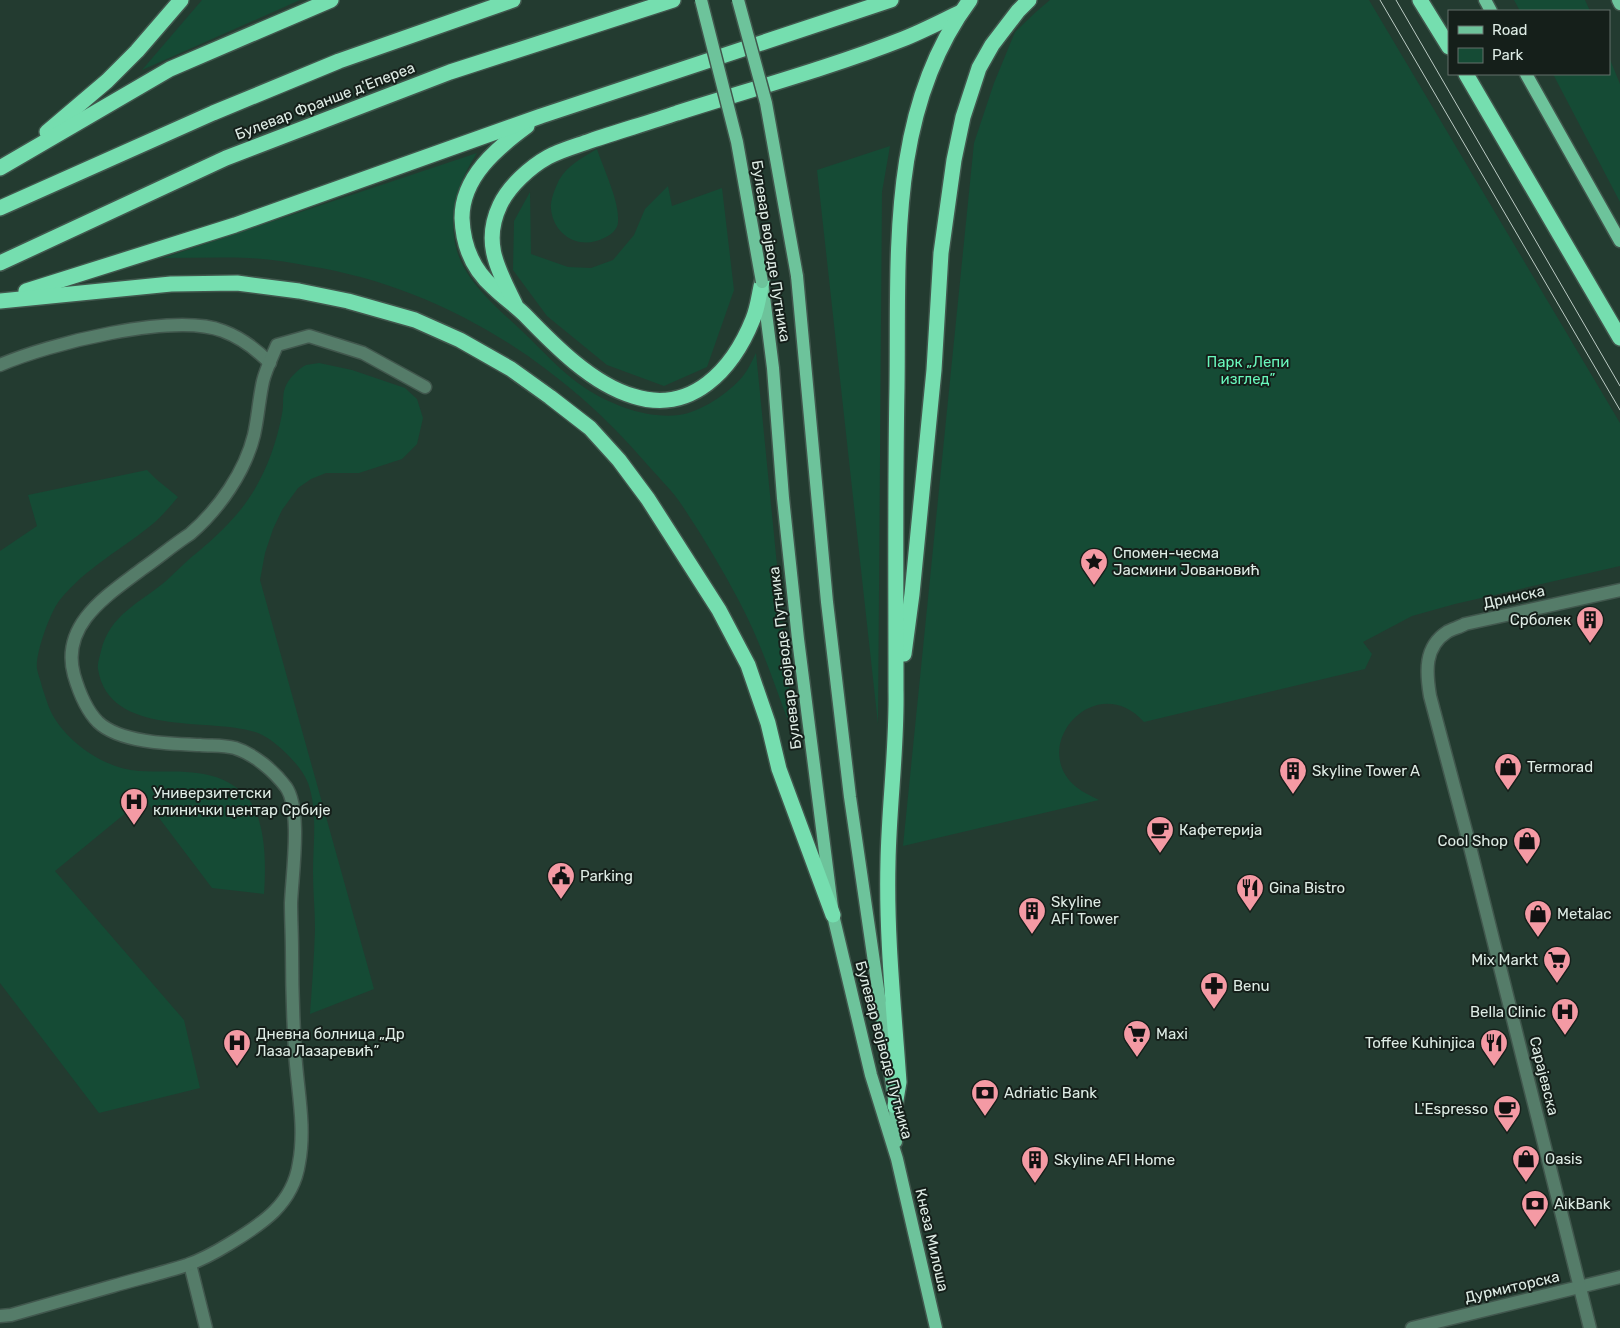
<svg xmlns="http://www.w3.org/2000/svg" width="1620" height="1328" font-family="Rubik,sans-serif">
  <rect width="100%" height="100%" fill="#233b30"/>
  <g fill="#154b35">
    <polygon points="202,0 300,0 142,70"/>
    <path d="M1050 0H1369L1620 423V566L1455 604 1412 616 1363 642 1372 654 1365 669 1144 722C1096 669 1028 745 1075 786 1082 792 1091 796 1099 800L903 846 974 143 994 83 1015 32 1037 11Z"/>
    <polygon points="1514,0 1585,0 1590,11 1520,11"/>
    <polygon points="1609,57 1620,84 1620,202 1553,74 1609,74"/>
    <polygon points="890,146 882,192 878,724 817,170"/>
    <path d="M597 149C603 168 620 202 618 222 618 229 611 235 604 238 581 250 554 237 551 209 550 200 555 189 559 180 568 165 582 158 597 149Z"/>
    <path d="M477 153C458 182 447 216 457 251 467 284 499 309 523 332 543 351 562 373 585 388 611 405 647 419 679 415 701 412 729 393 743 376 748 370 752 361 756 353L794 737C777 692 762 644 739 601 721 567 701 533 679 501 669 487 656 475 645 462 559 362 441 287 309 266 290 262 269 259 249 258 221 257 192 258 163 258Z"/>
    <polygon points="668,186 672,206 722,188 734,290 707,367 664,386 607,365 547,316 513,270 514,221 530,192 531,254 568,267 591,268 613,260 634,235 645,209"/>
    <path d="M319 363 352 370 405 388 417 399 423 418 417 444 402 459 359 473H326L311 479 298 488 282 510 273 529 265 553 260 580 374 989 310 1014C312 986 314 958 315 930 315 910 313 891 313 872 313 843 318 811 308 783 302 766 273 737 255 732 208 717 109 738 98 669 97 663 100 657 101 651 110 614 140 603 166 581 177 571 187 560 199 551 213 539 225 528 237 514 261 486 275 451 282 414 284 406 282 395 285 388 288 379 298 369 306 365 310 364 315 364 319 363Z"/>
    <path d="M147 470 156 479 178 497C171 505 164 514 155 522 123 549 86 567 59 601 50 613 35 654 37 669 38 675 41 681 42 687 45 695 47 704 51 712 66 742 105 769 139 771 175 773 211 766 241 791 267 812 266 863 264 894L212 888 144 798 55 871 184 1020 200 1088 99 1113 0 983V551L37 526 28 495Z"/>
  </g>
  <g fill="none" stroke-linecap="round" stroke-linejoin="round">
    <defs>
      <g id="minor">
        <path d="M0 365C48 344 174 312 223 331 242 338 256 349 270 363"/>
        <polyline points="190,1264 206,1328"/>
        <path d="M0 1316 11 1315C45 1305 79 1296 113 1286 137 1279 162 1273 187 1265 201 1260 216 1252 229 1244 262 1224 293 1204 299 1163 306 1126 297 1088 295 1051 293 1018 292 984 292 951 292 935 291 919 291 903 292 875 302 810 286 787 274 771 254 754 235 748 223 745 212 746 200 745 171 744 120 743 98 722 86 710 79 692 74 675 60 624 108 595 142 569 158 558 173 545 190 534 219 509 245 472 254 435 258 417 259 399 263 381 266 369 272 357 277 345L309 336 363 353 425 387"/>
        <polyline points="1412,1328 1620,1277"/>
        <path d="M1590 1328 1467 835 1430 696C1426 672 1424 647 1447 632 1452 629 1460 627 1465 624L1620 590"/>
      </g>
      <g id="major">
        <polyline points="1485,0 1491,11"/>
        <polyline points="1618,0 1620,4"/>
        <polyline points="1526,74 1620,241"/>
        <polyline points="797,276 827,602 850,797 895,1106 896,1142"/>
        <polyline points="763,289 773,368 783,498 798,639 833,915 871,1075 897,1159 936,1328"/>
      </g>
      <g id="highway">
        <polyline points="1420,0 1449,47"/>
        <polyline points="1466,74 1620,338"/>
        <path d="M527 126C497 148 462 177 462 218 463 246 473 270 494 288 504 298 515 305 525 315 554 345 592 384 633 396 692 415 733 369 753 319 758 307 759 294 762 282"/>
        <polyline points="47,132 107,81 137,51 181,0"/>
        <polyline points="0,168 170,69 331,0"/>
        <polyline points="0,208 213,113 339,61 513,0"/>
        <polyline points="0,263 226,158 450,72 673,0"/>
        <polyline points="26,291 235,225 541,116 891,0"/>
        <polyline points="0,301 171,284 237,283 299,291 348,301 415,320 460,340 511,369 550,397 590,428 619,460 648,499 719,610 748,665 768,723 779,769 833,915"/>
        <path d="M515 304C498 269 482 243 500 205 509 186 530 167 548 157 561 150 576 146 590 141 619 131 648 123 677 113 752 89 829 68 903 39 923 31 942 21 961 12"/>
        <polyline points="904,654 912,594 934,370 941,253 954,160 963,117 979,68 992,45 1018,11 1029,0"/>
        <path d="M895 1106 899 1082C894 1009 886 935 888 862 889 805 897 748 896 691 896 590 895 489 897 388 899 257 887 111 970 0"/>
      </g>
    </defs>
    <use href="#minor" stroke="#41574d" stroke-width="15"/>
    <use href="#major" stroke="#41574d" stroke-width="15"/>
    <use href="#highway" stroke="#41574d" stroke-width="18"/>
    <use href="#minor" stroke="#557c69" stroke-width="12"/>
    <use href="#major" stroke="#6dc39b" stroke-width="12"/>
    <use href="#highway" stroke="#75deaf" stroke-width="15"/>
    <g stroke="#bcccc5" stroke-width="1">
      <polyline points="1380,0 1620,410"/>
      <polyline points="1396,0 1620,386"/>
    </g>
    <defs>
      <g id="major-bridge">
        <polyline points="701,0 737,142 762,282"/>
        <polyline points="738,0 766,103 797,276"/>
      </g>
    </defs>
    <use href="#major-bridge" stroke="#41574d" stroke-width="15" stroke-linecap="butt"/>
    <use href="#major-bridge" stroke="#6dc39b" stroke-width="12"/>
  </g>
  <defs>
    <symbol id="sight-pin" viewBox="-11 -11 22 30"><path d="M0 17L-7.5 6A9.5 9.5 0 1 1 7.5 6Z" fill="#f49aa4" stroke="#151f1a"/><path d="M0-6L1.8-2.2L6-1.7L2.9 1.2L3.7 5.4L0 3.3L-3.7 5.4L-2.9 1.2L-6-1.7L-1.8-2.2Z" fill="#111"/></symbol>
    <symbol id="building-pin" viewBox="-11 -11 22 30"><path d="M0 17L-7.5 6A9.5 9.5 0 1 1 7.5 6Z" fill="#f49aa4" stroke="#151f1a"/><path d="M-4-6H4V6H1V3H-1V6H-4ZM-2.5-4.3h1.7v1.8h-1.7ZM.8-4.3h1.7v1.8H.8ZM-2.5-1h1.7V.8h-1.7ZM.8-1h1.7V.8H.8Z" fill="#111"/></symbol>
    <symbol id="shop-pin" viewBox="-11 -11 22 30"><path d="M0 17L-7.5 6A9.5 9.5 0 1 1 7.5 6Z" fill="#f49aa4" stroke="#151f1a"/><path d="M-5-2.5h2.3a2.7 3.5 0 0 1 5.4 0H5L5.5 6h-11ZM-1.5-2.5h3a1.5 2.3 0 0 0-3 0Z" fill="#111"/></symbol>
    <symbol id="hospital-pin" viewBox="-11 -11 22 30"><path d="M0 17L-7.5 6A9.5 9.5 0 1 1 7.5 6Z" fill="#f49aa4" stroke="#151f1a"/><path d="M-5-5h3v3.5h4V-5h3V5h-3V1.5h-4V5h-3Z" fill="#111"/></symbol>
    <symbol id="cafe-pin" viewBox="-11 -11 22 30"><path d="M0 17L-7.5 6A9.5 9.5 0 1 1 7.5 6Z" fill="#f49aa4" stroke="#151f1a"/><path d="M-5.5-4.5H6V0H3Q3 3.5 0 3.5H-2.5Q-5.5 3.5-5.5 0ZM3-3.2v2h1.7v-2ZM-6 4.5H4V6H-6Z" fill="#111"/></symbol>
    <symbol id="civic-pin" viewBox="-11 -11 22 30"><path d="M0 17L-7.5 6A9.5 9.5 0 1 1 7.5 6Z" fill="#f49aa4" stroke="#151f1a"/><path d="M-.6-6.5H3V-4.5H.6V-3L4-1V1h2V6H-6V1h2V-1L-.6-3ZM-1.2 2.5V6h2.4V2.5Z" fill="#111"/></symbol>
    <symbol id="restaurant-pin" viewBox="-11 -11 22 30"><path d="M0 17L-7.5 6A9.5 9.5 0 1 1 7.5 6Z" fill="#f49aa4" stroke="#151f1a"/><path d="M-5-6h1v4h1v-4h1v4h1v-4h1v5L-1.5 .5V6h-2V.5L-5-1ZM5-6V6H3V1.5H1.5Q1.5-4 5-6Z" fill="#111"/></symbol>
    <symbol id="supermarket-pin" viewBox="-11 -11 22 30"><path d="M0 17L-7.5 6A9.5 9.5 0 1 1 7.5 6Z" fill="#f49aa4" stroke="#151f1a"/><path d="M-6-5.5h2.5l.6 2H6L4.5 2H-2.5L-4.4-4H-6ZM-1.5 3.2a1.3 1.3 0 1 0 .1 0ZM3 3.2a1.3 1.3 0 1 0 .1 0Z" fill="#111"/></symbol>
    <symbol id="pharmacy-pin" viewBox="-11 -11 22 30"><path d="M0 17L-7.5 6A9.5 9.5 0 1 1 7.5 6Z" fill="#f49aa4" stroke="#151f1a"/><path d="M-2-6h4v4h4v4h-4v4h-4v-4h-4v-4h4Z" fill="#111"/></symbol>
    <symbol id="bank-pin" viewBox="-11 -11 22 30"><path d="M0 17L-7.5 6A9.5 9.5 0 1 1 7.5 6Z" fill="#f49aa4" stroke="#151f1a"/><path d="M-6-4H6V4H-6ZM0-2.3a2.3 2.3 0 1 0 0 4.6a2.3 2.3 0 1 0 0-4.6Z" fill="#111"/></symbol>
  </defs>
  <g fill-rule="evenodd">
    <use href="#sight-pin" x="1078" y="546" width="32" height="43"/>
    <use href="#building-pin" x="1574" y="604" width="32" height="43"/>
    <use href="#shop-pin" x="1492" y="751" width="32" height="43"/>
    <use href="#building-pin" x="1277" y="755" width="32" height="43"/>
    <use href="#hospital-pin" x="118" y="786" width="32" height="43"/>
    <use href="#cafe-pin" x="1144" y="814" width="32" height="43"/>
    <use href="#shop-pin" x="1511" y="825" width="32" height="43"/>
    <use href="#civic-pin" x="545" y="860" width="32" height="43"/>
    <use href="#restaurant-pin" x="1234" y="872" width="32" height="43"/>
    <use href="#building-pin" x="1016" y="895" width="32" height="43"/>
    <use href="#shop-pin" x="1522" y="898" width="32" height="43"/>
    <use href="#supermarket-pin" x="1541" y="944" width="32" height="43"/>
    <use href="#pharmacy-pin" x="1198" y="970" width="32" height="43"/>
    <use href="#hospital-pin" x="1549" y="996" width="32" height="43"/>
    <use href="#supermarket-pin" x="1121" y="1018" width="32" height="43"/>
    <use href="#hospital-pin" x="221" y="1027" width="32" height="43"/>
    <use href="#restaurant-pin" x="1478" y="1027" width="32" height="43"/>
    <use href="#bank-pin" x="969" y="1077" width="32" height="43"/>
    <use href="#cafe-pin" x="1491" y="1093" width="32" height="43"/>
    <use href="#shop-pin" x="1510" y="1143" width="32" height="43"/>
    <use href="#building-pin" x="1019" y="1144" width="32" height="43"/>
    <use href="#bank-pin" x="1519" y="1188" width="32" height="43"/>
  </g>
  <g text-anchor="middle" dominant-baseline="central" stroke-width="4" stroke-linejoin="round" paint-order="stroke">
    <g font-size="15" fill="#deece5" stroke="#151f1a">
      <text transform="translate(325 101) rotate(-21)">Булевар Франше д'Епереа</text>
      <text transform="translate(771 251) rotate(81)">Булевар војводе Путника</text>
      <text transform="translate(1514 597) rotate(-12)">Дринска</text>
      <text transform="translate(785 658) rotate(-97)">Булевар војводе Путника</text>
      <text transform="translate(884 1050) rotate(75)">Булевар војводе Путника</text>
      <text transform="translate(1544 1076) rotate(76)">Сарајевска</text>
      <text transform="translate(932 1240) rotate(77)">Кнеза Милоша</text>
      <text transform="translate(1512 1287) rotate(-13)">Дурмиторска</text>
    </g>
    <g font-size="15" fill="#69f7bc" stroke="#151f1a">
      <text x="1248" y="362">Парк „Лепи<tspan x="1248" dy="17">изглед”</tspan></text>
    </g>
    <g font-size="15" fill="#deece5" stroke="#151f1a" text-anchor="start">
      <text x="1113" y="553">Спомен-чесма<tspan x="1113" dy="17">Јасмини Јовановић</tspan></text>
      <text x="1571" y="620" text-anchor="end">Срболек</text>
      <text x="1527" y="767">Termorad</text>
      <text x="1312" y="771">Skyline Tower A</text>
      <text x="153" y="793">Универзитетски<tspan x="153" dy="17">клинички центар Србије</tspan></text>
      <text x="1179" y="830">Кафетерија</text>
      <text x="1508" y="841" text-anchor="end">Cool Shop</text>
      <text x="580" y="876">Parking</text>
      <text x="1269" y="888">Gina Bistro</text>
      <text x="1051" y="902">Skyline<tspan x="1051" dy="17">AFI Tower</tspan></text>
      <text x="1557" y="914">Metalac</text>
      <text x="1538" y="960" text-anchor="end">Mix Markt</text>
      <text x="1233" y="986">Benu</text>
      <text x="1546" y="1012" text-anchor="end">Bella Clinic</text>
      <text x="256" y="1034">Дневна болница „Др<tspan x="256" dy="17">Лаза Лазаревић”</tspan></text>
      <text x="1156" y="1034">Maxi</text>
      <text x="1475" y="1043" text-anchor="end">Toffee Kuhinjica</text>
      <text x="1004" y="1093">Adriatic Bank</text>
      <text x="1488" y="1109" text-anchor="end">L'Espresso</text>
      <text x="1545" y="1159">Oasis</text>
      <text x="1054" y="1160">Skyline AFI Home</text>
      <text x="1554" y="1204">AikBank</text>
    </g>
  </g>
  <rect x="1448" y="10" width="162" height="65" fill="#151f1a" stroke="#65716b"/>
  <rect x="1458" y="26" width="25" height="8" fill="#6dc39b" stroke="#65716b"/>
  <text x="1492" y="35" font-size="15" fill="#deece5">Road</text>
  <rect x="1458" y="48" width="25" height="15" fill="#154b35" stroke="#65716b"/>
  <text x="1492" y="60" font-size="15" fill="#deece5">Park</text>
</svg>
